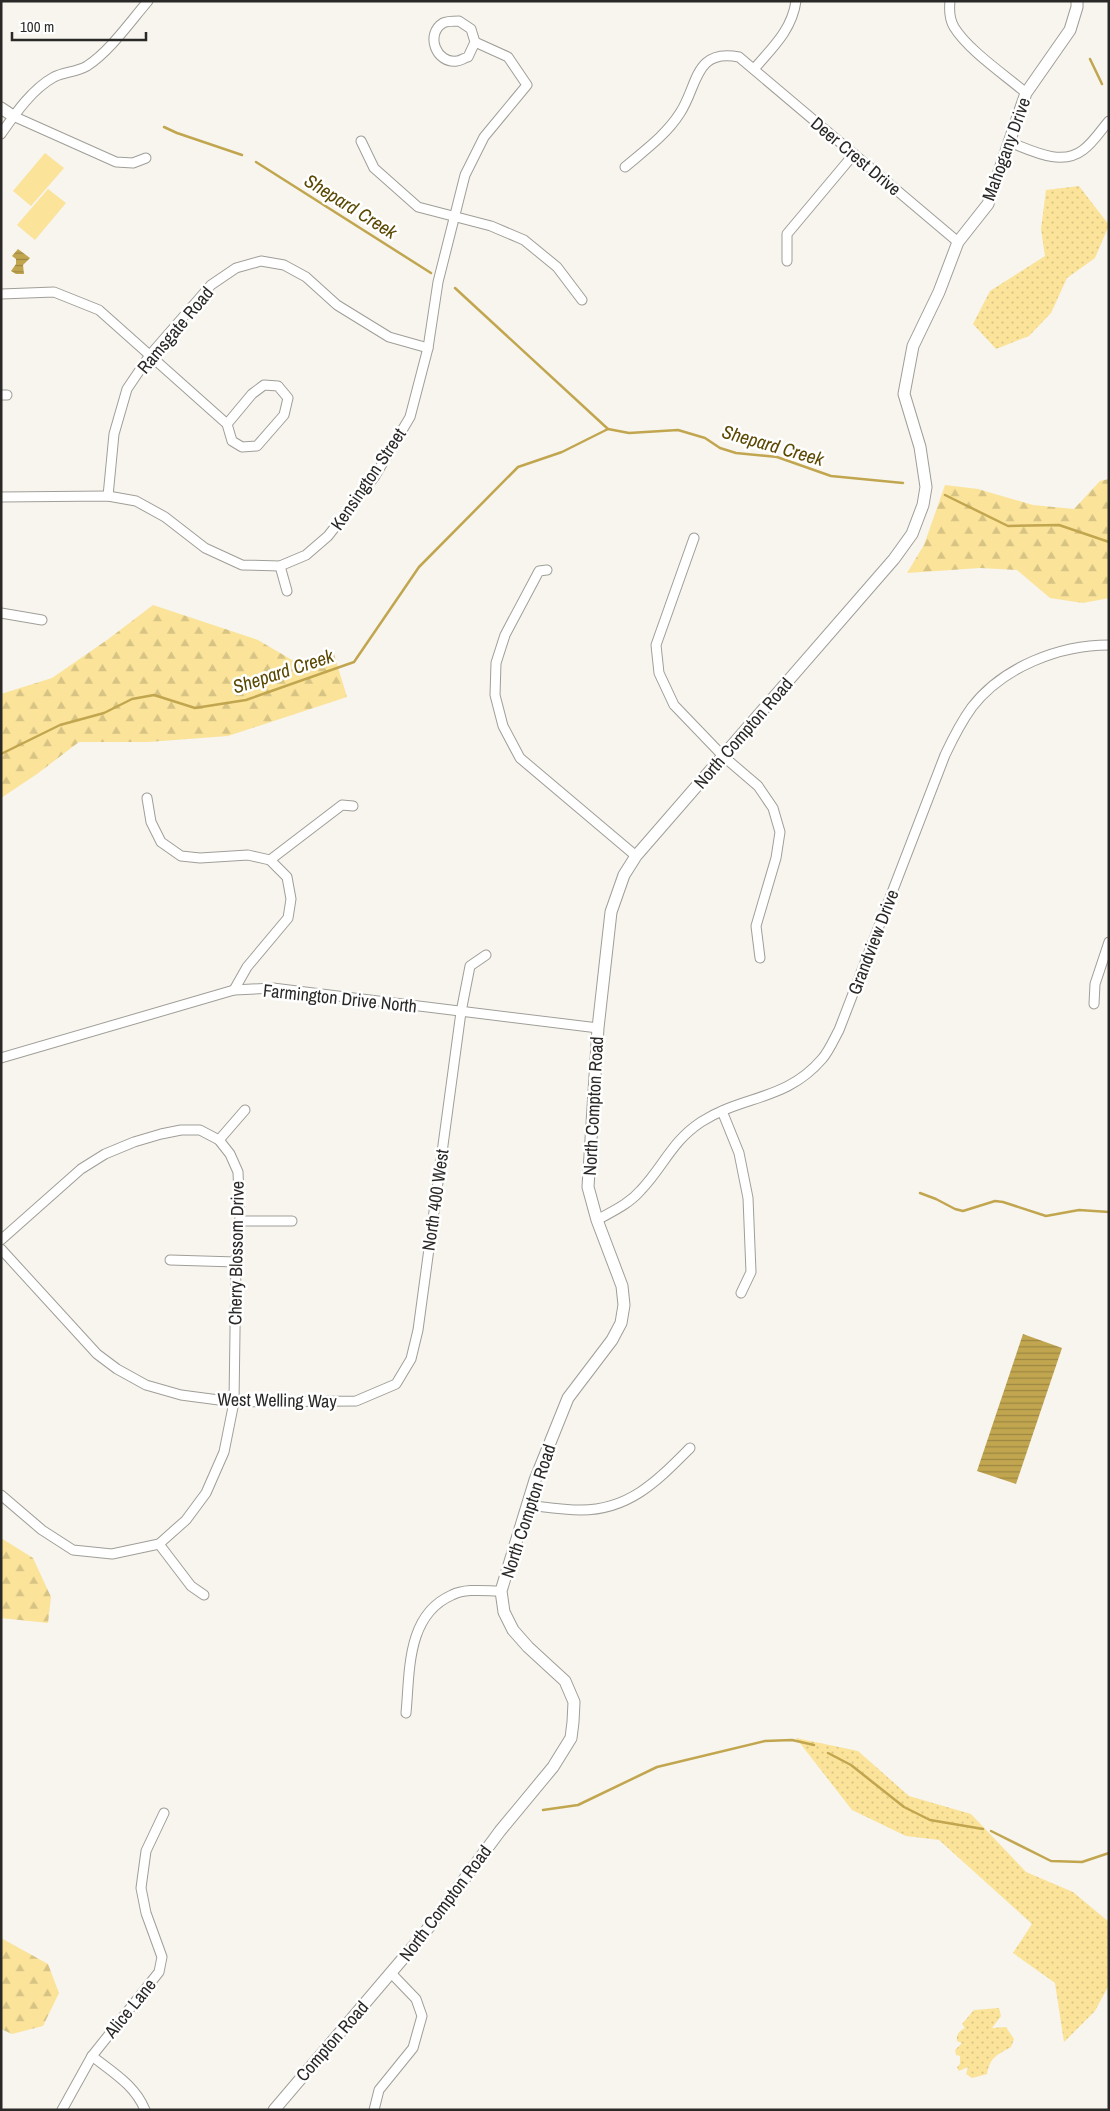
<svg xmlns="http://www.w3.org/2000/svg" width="1110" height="2111" font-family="'Archivo Narrow',sans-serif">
  <defs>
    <pattern id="grass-dots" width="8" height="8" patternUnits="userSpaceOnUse" patternTransform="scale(1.25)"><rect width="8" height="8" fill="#fbe399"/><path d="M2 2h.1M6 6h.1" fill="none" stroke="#d7c384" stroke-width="1.8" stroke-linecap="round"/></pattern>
    <pattern id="forest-firs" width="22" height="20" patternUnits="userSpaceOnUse" patternTransform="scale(1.25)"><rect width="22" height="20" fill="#fbe399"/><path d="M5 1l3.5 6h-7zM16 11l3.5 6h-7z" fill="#d7c384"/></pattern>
    <pattern id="water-rules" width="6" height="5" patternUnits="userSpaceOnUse" patternTransform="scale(1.25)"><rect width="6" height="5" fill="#c1a64f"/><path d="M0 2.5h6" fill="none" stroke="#9d8742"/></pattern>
  </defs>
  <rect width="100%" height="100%" fill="#f7f5ee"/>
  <g fill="url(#grass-dots)">
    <polygon points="1079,186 1109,225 1095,258 1067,278 1051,313 1029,336 996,349 973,324 990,291 1045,256 1041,229 1046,190"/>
    <polygon points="796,1738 858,1751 909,1796 971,1814 1026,1872 1073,1892 1109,1922 1109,1985 1095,2011 1064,2042 1055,1983 1013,1953 1032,1924 939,1840 906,1836 852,1810"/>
    <path d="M999 2008 1001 2016 992 2028 1006 2027 1014 2039 1011 2047C997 2055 990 2057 987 2074L972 2078 966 2074 968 2067 959 2071 957 2067 960 2064V2056L956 2055 955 2050 962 2043 957 2041C956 2035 959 2031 965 2028L962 2024 974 2010Z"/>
  </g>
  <g fill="url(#forest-firs)">
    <polygon points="1109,479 1109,598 1083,603 1050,598 1017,570 980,568 907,573 924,545 945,485 978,489 1033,505 1074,509 1100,481"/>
    <polygon points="153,605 258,640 292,660 334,654 347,697 228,736 148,742 79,742 37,774 1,798 1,694 52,678 107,640"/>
    <polygon points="1,1538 33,1558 51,1597 48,1623 1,1618"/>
    <polygon points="1,1938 48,1964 59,1993 43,2026 12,2034 1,2029"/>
  </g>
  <g fill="#fbe399">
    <polygon points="45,153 64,168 31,206 13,191"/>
    <polygon points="48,189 66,203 35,240 17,225"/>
  </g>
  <g fill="url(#water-rules)">
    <polygon points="18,249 30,258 23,265 24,274 16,274 11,271 16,264 16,259 12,256"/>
    <polygon points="1023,1334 1062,1348 1016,1484 977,1471"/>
  </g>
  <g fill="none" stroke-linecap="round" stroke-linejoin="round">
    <g stroke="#c1a64f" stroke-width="2.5">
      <polyline points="1090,59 1102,84"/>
      <polyline points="164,127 177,133 242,155"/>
      <polyline points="256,162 431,273"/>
      <polyline points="455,288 608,429 629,433 678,430 705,438 720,448 736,453 777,457 831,476 903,483"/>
      <polyline points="945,495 1008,526 1059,525 1109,542"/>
      <polyline points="1,754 60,725 104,713 132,699 154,695 195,708 246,700 354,662 419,567 518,467 562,452 608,429"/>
      <polyline points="920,1193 936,1199 955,1209 963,1211 995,1201 1003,1202 1046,1216 1079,1210 1109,1212"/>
      <polyline points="828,1753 851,1765 904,1807 930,1820 983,1829"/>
      <polyline points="543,1810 578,1805 657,1767 765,1741 792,1740 814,1745"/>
      <polyline points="991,1831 1051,1861 1082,1862 1109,1853"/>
    </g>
    <defs>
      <g id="minor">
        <path d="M950 1C949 10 950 20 954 27 968 50 1005 75 1026 93"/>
        <path d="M754 69C772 48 792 30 796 1"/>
        <polyline points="13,116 116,162 133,163 146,158"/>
        <path d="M1 134C15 114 32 89 54 77 64 72 77 72 87 66 110 51 130 22 148 1"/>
        <polyline points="361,141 374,168 418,207 491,226 524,240 557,267 582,300"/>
        <path d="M1009 142C1031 150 1061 167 1083 150 1093 143 1101 130 1109 121"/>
        <path d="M625 167C645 150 666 135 680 113 698 86 694 48 739 57L958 242"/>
        <polyline points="787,261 787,234 854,154"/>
        <polyline points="1,294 54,292 99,310 227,424 232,441 242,447 257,446 284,415 288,398 278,386 264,385 252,394 227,424"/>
        <polyline points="1,395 7,395"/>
        <polyline points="108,496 114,434 127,389 150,355 211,285 236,268 261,261 284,265 306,277 337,305 389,337 428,348"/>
        <path d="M1 497 108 496 136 501 165 517 205 548 242 565 280 566 306 555 328 536 375 476 410 417 428 348 438 282 465 175 484 137 527 85 508 57 475 42 468 57C464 58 460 61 457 61 436 64 425 34 443 23 447 21 455 21 459 21L471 29 475 42"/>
        <polyline points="694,538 656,645 659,673 674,705 723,756 758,786 773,808 780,832 776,858 756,926 760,958"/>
        <polyline points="280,566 287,591"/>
        <polyline points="547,570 539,571 505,635 496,663 495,695 503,726 520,758 636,856"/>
        <polyline points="1,613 42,620"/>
        <polyline points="147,798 151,822 161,842 181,856 200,858 248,855 270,860 287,877 291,899 288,918 247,967 234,990"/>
        <polyline points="270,860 342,805 353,806"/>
        <polyline points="1094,1004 1095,984 1109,942"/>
        <polyline points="1,1058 234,990 273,988 598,1028"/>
        <polyline points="722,1111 739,1153 748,1198 751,1272 741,1293"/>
        <polyline points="219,1140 245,1110"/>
        <path d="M597 1220C613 1211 629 1204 641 1190 664 1166 671 1142 701 1122 743 1095 786 1101 822 1059 829 1051 834 1039 839 1030L945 755C953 738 961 722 972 707 1003 667 1059 645 1109 645"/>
        <polyline points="240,1221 292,1221"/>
        <polyline points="1,1240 81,1169 105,1154 134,1142 161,1134 181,1130 200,1130 219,1140 230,1154 238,1172 240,1221 236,1262 234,1402 224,1452 206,1493 186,1520 159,1544 112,1554 73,1550 42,1530 1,1495"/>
        <polyline points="1,1249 97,1354 117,1369 146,1385 181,1395 234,1402 356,1401 396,1384 411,1359 418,1330 461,1012 470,966 486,955"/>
        <polyline points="170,1260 236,1262"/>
        <path d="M527 1505C545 1507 563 1510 581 1510 630 1510 658 1480 690 1448"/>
        <polyline points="159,1544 191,1586 204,1595"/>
        <path d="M406 1713C410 1672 406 1615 452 1595 466 1588 486 1591 501 1591"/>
        <path d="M92 2056C112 2072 135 2085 145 2110"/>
        <polyline points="62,2110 92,2056 159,1972 162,1957 146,1913 141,1888 146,1851 164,1813"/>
        <polyline points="374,2110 379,2090 413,2048 422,2016 416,1999 391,1973"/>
      </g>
      <g id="tertiary">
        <polyline points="1,108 13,116"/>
        <polyline points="274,2110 423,1935 500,1831 553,1767 571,1738 573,1722 574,1702 565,1681 528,1647 513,1630 504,1612 501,1591 535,1480 568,1398 612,1340 621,1323 624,1305 622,1286 597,1220 588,1187 598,1028 611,912 624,875 636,856 894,559 912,534 923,505 926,487 920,447 904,394 913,346 939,292 958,242 988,204 1026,93 1070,30 1077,7 1077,1"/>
      </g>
    </defs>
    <use href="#minor" stroke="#a09e98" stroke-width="11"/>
    <use href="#tertiary" stroke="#a09e98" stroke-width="13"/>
    <use href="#minor" stroke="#fff" stroke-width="9"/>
    <use href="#tertiary" stroke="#fff" stroke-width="11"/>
  </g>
  <g text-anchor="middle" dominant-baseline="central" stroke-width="5" stroke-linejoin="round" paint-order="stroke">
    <g font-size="18" fill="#2a2927" stroke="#fff">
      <text transform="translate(1006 149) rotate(-70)">Mahogany Drive</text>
      <text transform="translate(856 156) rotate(40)">Deer Crest Drive</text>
      <text transform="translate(175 330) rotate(-50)">Ramsgate Road</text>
      <text transform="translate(368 479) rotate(-56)">Kensington Street</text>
      <text transform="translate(743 733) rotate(-49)">North Compton Road</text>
      <text transform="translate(873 942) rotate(-69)">Grandview Drive</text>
      <text transform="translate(340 998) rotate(6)">Farmington Drive North</text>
      <text transform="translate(593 1106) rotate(-87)">North Compton Road</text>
      <text transform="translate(435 1200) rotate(-82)">North 400 West</text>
      <text transform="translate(236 1253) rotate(-89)">Cherry Blossom Drive</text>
      <text transform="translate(277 1400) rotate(1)">West Welling Way</text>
      <text transform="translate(528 1511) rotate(-72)">North Compton Road</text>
      <text transform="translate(445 1903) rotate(-53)">North Compton Road</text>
      <text transform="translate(130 2008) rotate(-51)">Alice Lane</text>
      <text transform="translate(332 2041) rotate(-49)">Compton Road</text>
    </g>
    <g font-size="19" font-style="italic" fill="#5b4800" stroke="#fff">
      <text transform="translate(351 206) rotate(32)">Shepard Creek</text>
      <text transform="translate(773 445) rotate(16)">Shepard Creek</text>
      <text transform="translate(283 671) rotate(-18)">Shepard Creek</text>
    </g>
  </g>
  <rect width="1110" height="2111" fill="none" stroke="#2a2927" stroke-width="5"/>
  <path d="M12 32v8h134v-8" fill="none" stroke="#2a2927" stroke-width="2.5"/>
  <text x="20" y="32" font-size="15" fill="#2a2927" stroke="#ffffff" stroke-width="4" paint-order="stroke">100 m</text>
</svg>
